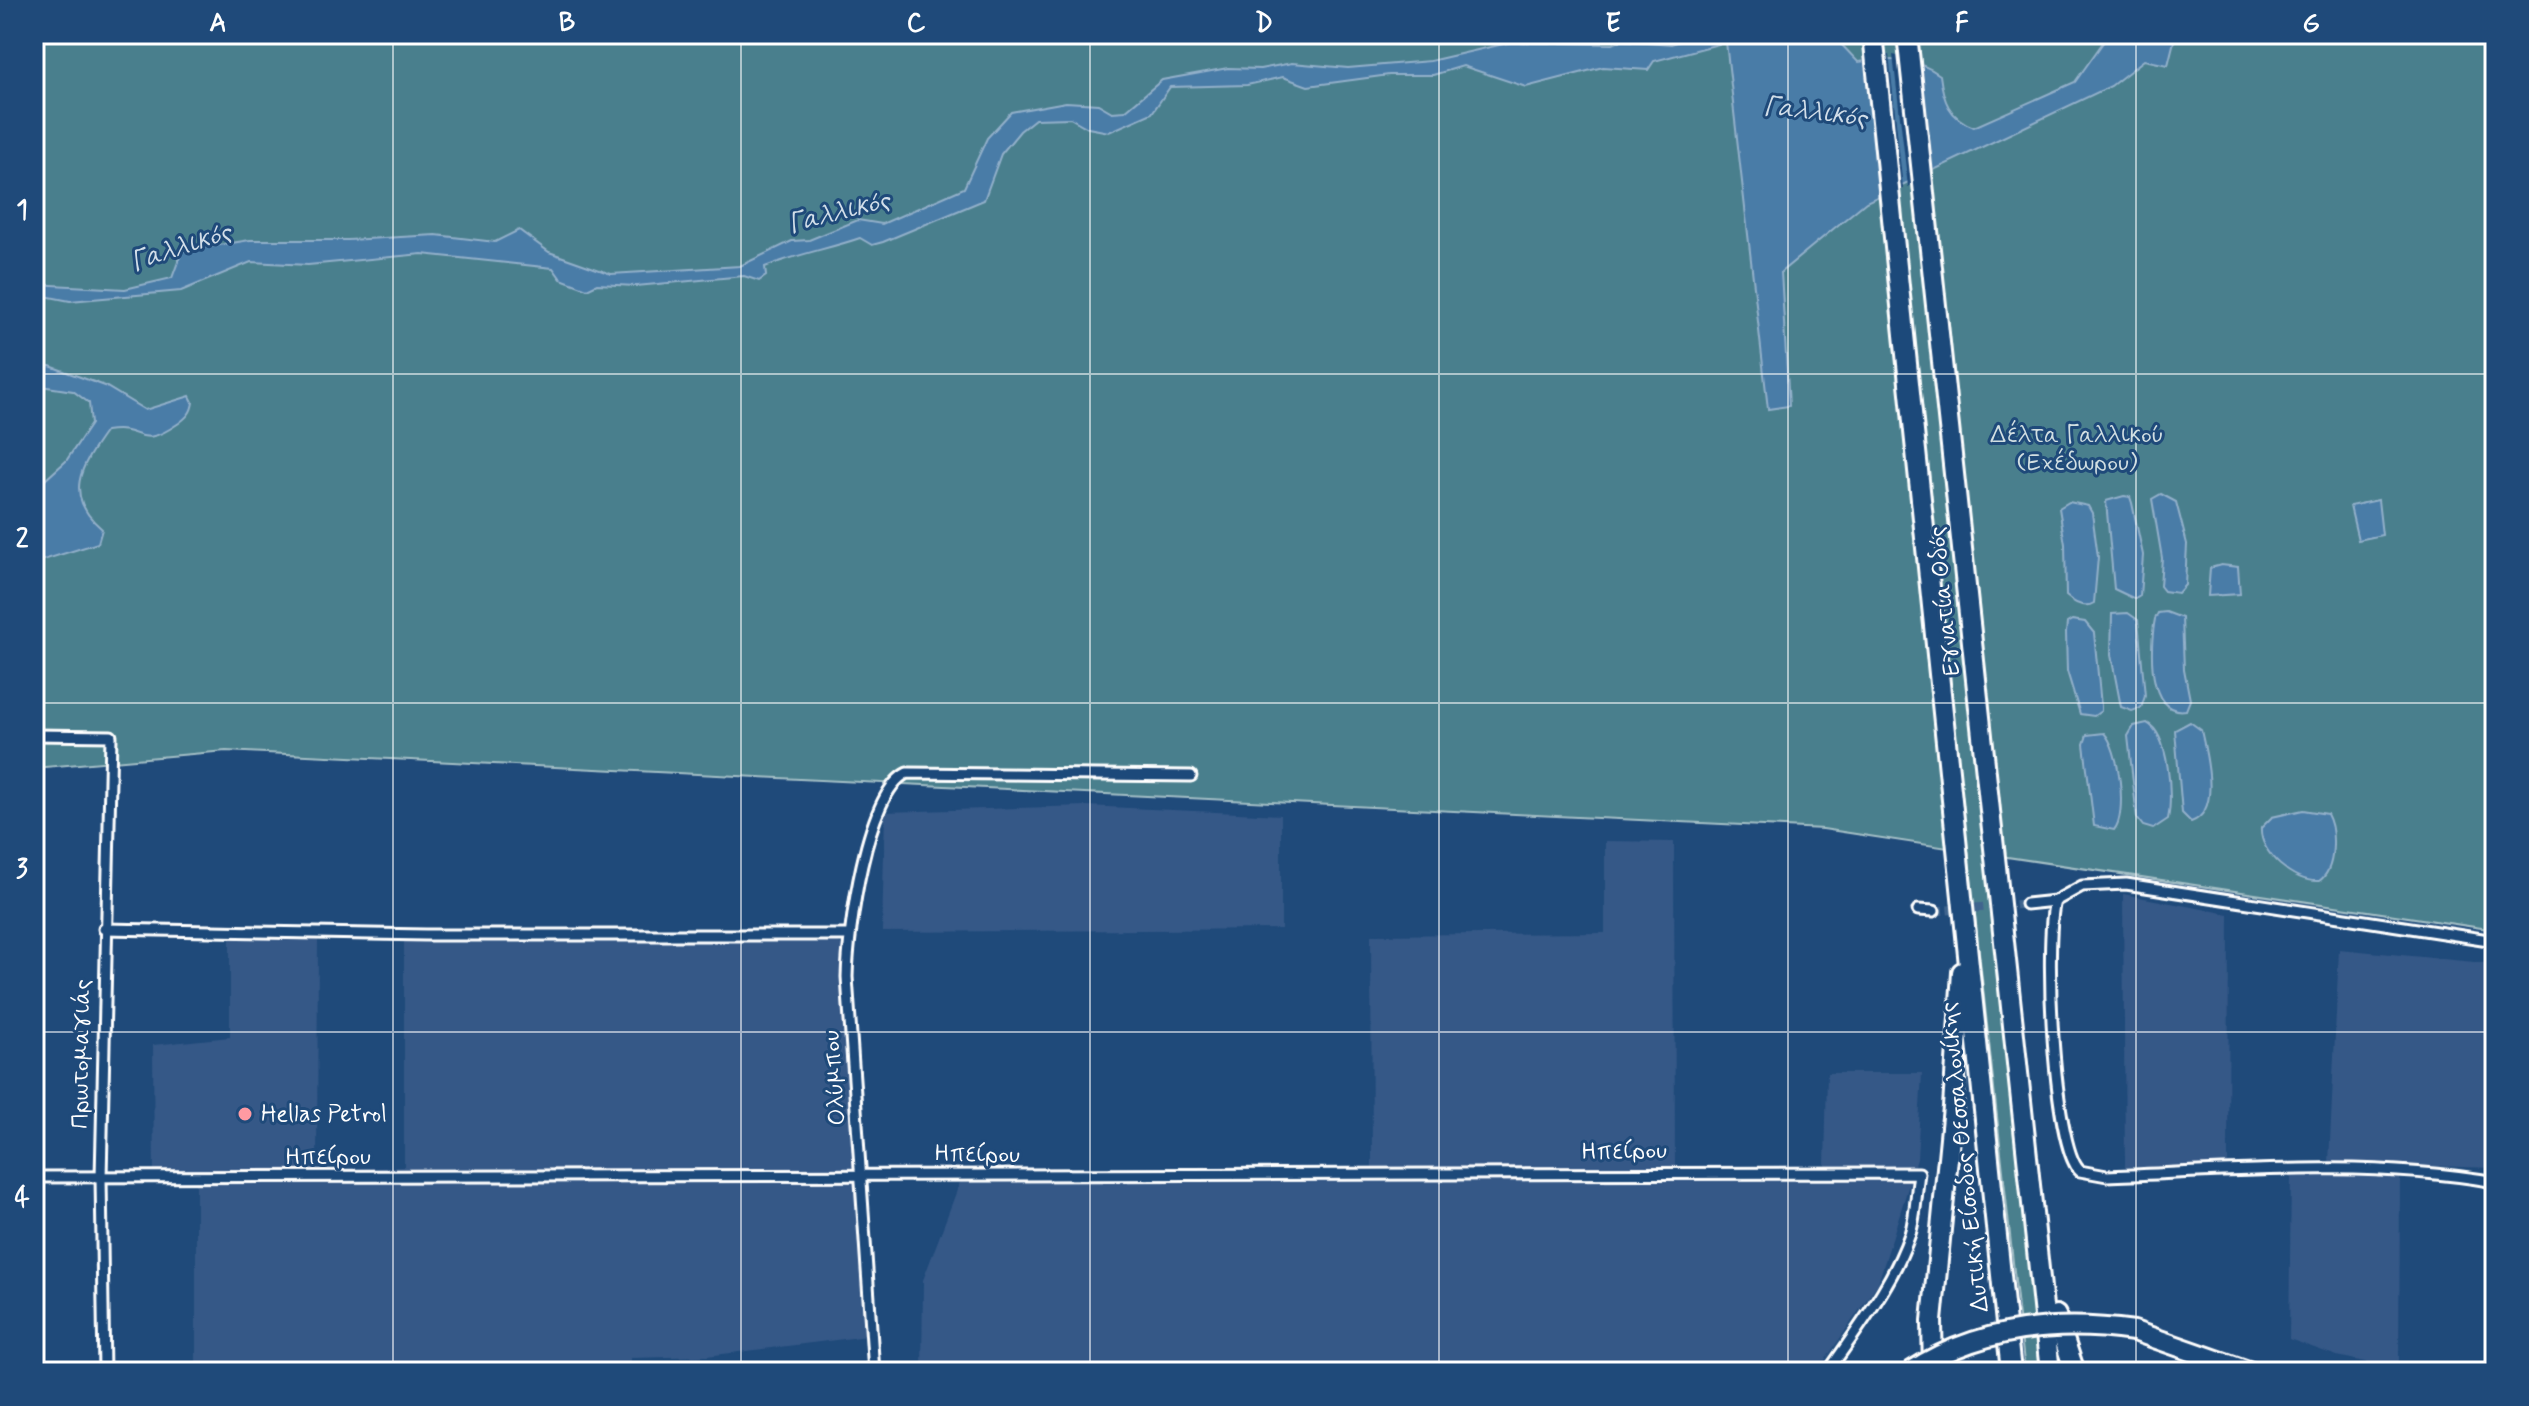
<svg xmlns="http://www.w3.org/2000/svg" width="2529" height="1406" font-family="Mynerve,sans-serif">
  <rect width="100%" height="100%" fill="#1f4a7a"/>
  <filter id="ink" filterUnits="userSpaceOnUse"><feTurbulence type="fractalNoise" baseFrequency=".0125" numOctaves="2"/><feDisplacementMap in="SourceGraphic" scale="16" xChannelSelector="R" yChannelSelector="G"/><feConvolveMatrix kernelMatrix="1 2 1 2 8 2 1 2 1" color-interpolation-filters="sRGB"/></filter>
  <g filter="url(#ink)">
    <g fill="#355887">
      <polygon points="1086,806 1281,815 1281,929 882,932 885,812"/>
      <polygon points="1605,841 1674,842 1675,1167 1825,1166 1827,1073 1922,1073 1917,1159 1878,1283 1817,1372 922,1372 923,1280 965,1169 1372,1168 1371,935 1605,933"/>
      <polygon points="2123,894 2229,914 2228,1168 2125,1167"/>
      <polygon points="230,936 318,936 317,1170 404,1167 404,938 830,937 841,944 868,1336 707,1356 631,1358 630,1372 196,1372 196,1183 154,1183 153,1045 230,1037"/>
      <polygon points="2339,949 2495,964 2495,1168 2329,1163"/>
      <polygon points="2291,1175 2400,1176 2399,1369 2337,1356 2289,1339"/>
    </g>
    <polygon fill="#4a7f8d" stroke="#a4bfc6" stroke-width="2" points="34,34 2495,34 2495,930 1987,854 2043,1372 2025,1372 1968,851 1823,829 226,751 34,768"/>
    <g fill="#4a7ba7" stroke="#92b0ca" stroke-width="2">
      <path d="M1704 34H1839L1840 43 1858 62C1887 59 1916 57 1940 75 1943 100 1949 118 1974 127L2075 82 2109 34 2175 37 2168 65 2144 60 2111 86 1866 202 1781 272 1789 406 1768 409 1726 42 1654 61 1648 70 1603 67 1526 87 1463 66 1433 75H1389L1308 86 1283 77 1247 85 1170 87 1152 113 1109 132 1088 128 1070 118 1035 119 1020 131 1001 154 984 200 883 242 872 245 860 238C828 249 797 254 765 267L766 276 759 281 744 276 636 286 597 284 587 289 561 279 553 268 422 254 308 265 251 262 181 291 70 301 34 294V284L125 289 172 278 182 251 250 240H348L436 235 495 242 519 230 549 252 611 274 740 266 792 241 809 240 858 220 882 224 964 188 987 138 1011 112 1066 102 1098 104 1112 112 1125 111 1162 80 1228 68 1260 69 1292 63 1348 68 1430 61 1512 42 1613 44 1622 40 1671 44Z"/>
      <path d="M50 366 105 386 145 410 190 396 193 402C192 412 187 417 179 423 136 453 144 424 106 431 80 467 63 496 102 529L98 543 34 563V490L66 461 91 424 89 403 73 391 34 385V367Z"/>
      <polygon points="2161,494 2176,502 2187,544 2185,585 2178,593 2164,591 2160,586 2162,558 2152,499"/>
      <polygon points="2124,496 2130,497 2132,503 2143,555 2140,596 2135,599 2114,589 2106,501"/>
      <polygon points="2378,500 2382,535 2358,540 2350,506"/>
      <path d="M2069 502 2088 506 2092 513 2098 557 2094 603C2084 609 2074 603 2066 596L2065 544 2059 508Z"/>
      <polygon points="2221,565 2238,567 2240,594 2208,596 2210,568"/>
      <path d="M2166 612 2182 618 2184 669 2190 700 2186 710C2146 717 2150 644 2155 619L2158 613Z"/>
      <polygon points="2128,613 2138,620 2145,696 2141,708 2132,711 2121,707 2111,655 2112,614"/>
      <polygon points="2072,620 2085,622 2094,633 2101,706 2101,711 2094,716 2080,714 2067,671 2066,633 2067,623"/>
      <path d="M2190 722 2201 730C2206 754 2222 812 2191 822L2182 813 2175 730Z"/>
      <path d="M2147 723C2169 734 2173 797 2168 819L2153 829 2143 826 2137 818 2128 736 2134 726Z"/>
      <path d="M2104 733C2119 748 2128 814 2114 830L2094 826 2084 744 2087 735Z"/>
      <path d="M2303 810 2327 814C2336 830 2336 870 2319 881 2294 883 2259 853 2261 828L2272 817Z"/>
    </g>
    <g fill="#1f4a7a">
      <polygon points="1889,55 1903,189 1879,200 1863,57"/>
      <polygon points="1893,55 1922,61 1934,175 1908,187"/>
    </g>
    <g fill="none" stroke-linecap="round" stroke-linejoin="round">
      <polyline stroke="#41658e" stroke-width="9" stroke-dasharray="9 4.5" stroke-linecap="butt" points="1934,911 2026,904"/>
      <defs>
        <g id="minor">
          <polyline points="34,735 111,736 101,1178 104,1372"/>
          <path d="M2055 901C2044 939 2053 1148 2080 1171L2107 1176C2236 1171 2368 1160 2495 1182"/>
          <polyline points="2026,904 2055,901 2082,886 2126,884 2495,941"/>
          <polyline points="1918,910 1934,911"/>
          <polyline points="104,929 426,935 848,935"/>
          <path d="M34 1177 1919 1173C1916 1193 1916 1215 1910 1234 1893 1284 1857 1329 1828 1372"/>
          <path d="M874 1372 847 977C848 932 866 792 907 773L1191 776"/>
        </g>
        <g id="motorway">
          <polyline points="1873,34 2011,1372"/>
          <polyline points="1907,34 2050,1372"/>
          <polyline points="2056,1315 2075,1372"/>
          <polyline points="2134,1331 2251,1372"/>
          <polyline points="1933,1372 1932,1321 1953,1107 1962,972"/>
        </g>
      </defs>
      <use href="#minor" stroke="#fff" stroke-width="15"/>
      <use href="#motorway" stroke="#fff" stroke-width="24"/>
      <use href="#minor" stroke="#1f4a7a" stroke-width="9"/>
      <use href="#motorway" stroke="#1f4a7a" stroke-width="18"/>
      <defs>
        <path id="motorway-bridge" d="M1910 1372C1977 1328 2056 1320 2134 1331"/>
      </defs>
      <use href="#motorway-bridge" stroke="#fff" stroke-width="24" stroke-linecap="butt"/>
      <use href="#motorway-bridge" stroke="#1f4a7a" stroke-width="18"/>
    </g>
  </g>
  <path fill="none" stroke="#fff" stroke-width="2" stroke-opacity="0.55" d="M393 34V1372M741 34V1372M1090 34V1372M1439 34V1372M1788 34V1372M2136 34V1372M34 374H2495M34 703H2495M34 1032H2495"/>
  <circle fill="#ff9aa2" stroke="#1f4a7a" stroke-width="3" cx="245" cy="1114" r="8"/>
  <g text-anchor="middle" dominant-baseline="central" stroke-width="6" stroke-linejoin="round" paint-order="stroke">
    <g font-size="24" fill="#d2dfe2" stroke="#1f4a7a">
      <text x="2077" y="435">Δέλτα Γαλλικού<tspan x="2077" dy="28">(Εχέδωρου)</tspan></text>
    </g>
    <g font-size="24" fill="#fff" stroke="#1f4a7a">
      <text transform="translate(1945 601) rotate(-96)">Εγνατία Οδός</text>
      <text transform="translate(82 1054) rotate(-89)">Πρωτομαγιάς</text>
      <text transform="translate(835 1078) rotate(-94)">Ολύμπου</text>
      <text transform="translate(1624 1152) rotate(-1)">Ηπείρου</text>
      <text transform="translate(977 1155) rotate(1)">Ηπείρου</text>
      <text x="328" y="1157">Ηπείρου</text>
      <text transform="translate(1965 1157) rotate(-96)">Δυτική Είσοδος Θεσσαλονίκης</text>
    </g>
    <g font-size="24" fill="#fff" stroke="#1f4a7a" text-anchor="start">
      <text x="261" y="1114">Hellas Petrol</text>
    </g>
    <g font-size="26" font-style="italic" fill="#d2dee9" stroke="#1f4a7a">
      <text transform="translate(1815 113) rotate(7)">Γαλλικός</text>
      <text transform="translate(839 213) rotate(-14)">Γαλλικός</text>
      <text transform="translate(181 248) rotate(-18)">Γαλλικός</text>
    </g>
  </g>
  <rect width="2529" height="1406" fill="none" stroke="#1f4a7a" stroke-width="88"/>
  <rect x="44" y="44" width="2441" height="1318" fill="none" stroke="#fff" stroke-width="3"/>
  <g font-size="26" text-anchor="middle" font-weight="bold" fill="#fff">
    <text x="218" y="31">A</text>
    <text x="567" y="31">B</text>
    <text x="916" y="31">C</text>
    <text x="1264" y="31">D</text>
    <text x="1613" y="31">E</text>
    <text x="1962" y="31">F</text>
    <text x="2311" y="31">G</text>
    <text x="22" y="218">1</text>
    <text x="22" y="547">2</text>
    <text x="22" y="877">3</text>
    <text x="22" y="1206">4</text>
  </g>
</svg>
